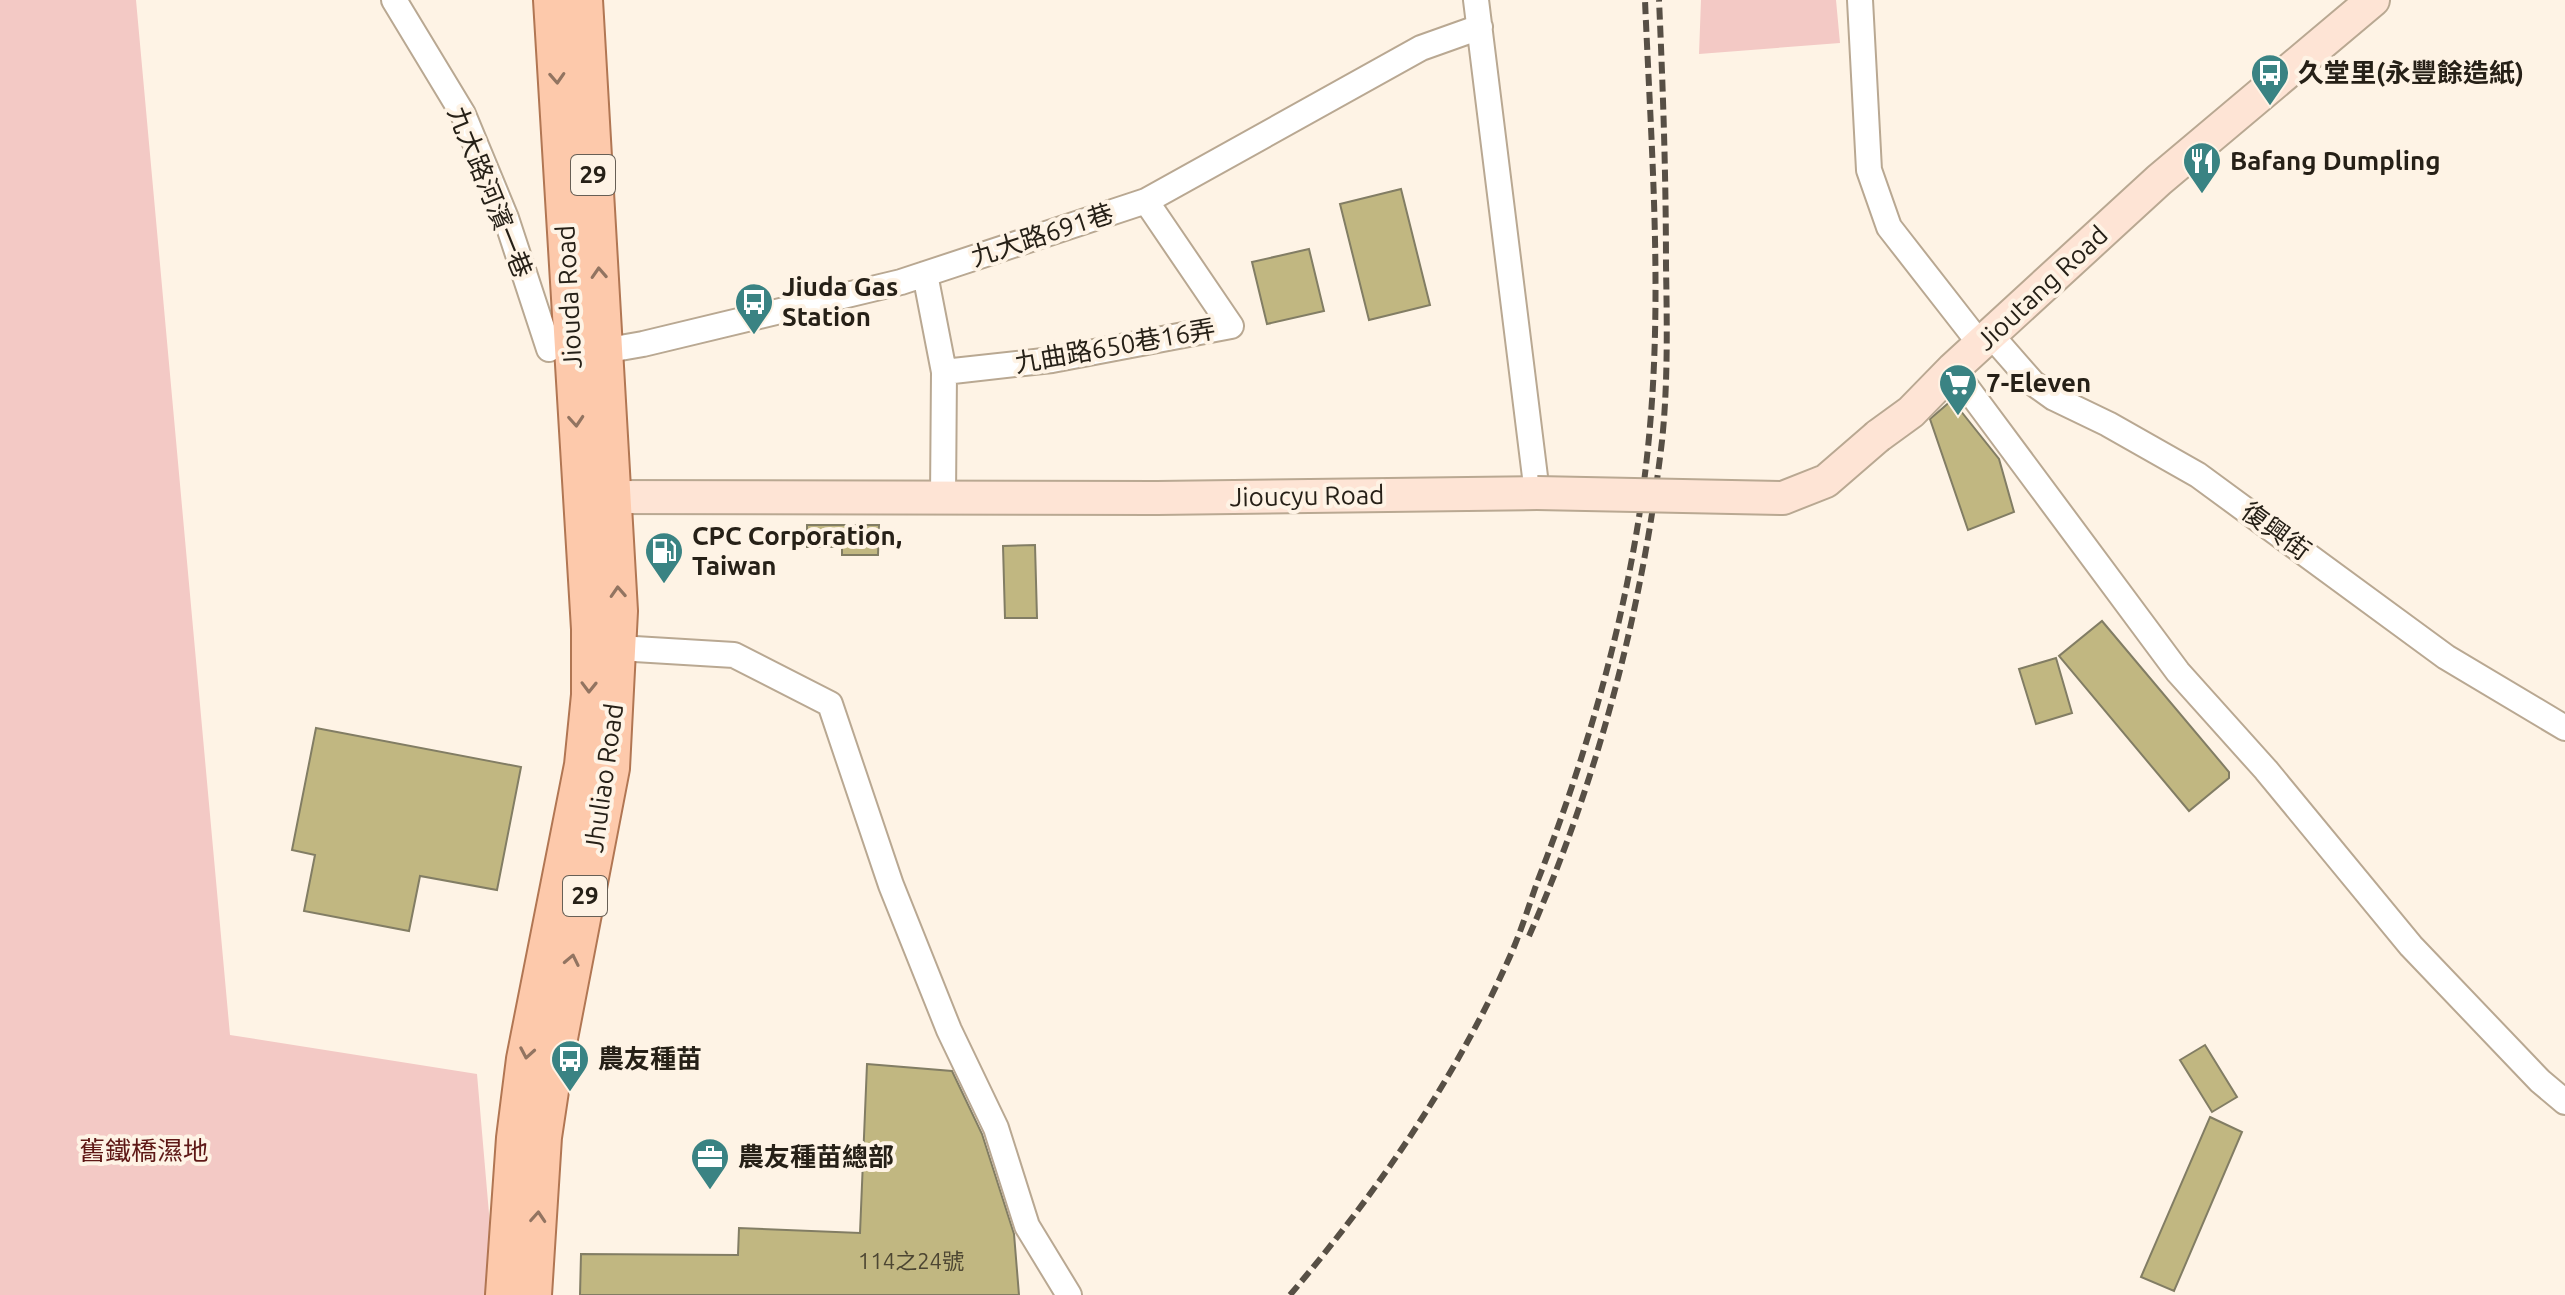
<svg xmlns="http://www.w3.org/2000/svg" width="2565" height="1295" viewBox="0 0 2565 1295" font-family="Ubuntu,'Noto Sans TC',sans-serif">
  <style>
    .green { fill: #f3c9c5 }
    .building { fill: #c1b781; stroke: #827d64; stroke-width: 2 }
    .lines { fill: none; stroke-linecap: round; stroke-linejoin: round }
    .street-casing { stroke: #b9a892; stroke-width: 28 }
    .secondary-casing { stroke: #b9a892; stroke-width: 36 }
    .primary-casing { stroke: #b17653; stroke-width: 40 }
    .street { stroke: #fff; stroke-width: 24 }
    .secondary { stroke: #fee4d5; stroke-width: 32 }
    .primary { stroke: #fdc9ab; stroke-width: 36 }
    .rail { stroke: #574f45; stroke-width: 6; stroke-dasharray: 12 6; stroke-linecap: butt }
    .secondary-bridge-casing { stroke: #b9a892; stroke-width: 36; stroke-linecap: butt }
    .secondary-bridge { stroke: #fee4d5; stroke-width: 32 }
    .oneway { stroke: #927461 }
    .labels { text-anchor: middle; stroke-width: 8; stroke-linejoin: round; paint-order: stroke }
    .number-label { font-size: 22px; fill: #4d4632 }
    .shield { fill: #fef3e5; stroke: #675f55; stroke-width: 2 }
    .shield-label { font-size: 24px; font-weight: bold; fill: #262017 }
    .poi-label { font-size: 26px; font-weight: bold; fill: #262017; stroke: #fef3e5; text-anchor: start }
    .street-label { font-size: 26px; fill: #262017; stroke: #fef3e5 }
    .park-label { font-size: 26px; fill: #5e1816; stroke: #fef3e5 }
  </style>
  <rect width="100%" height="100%" fill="#fef3e5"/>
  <path class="green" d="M0,0H136L230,1035L477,1074L496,1295H0Z
    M1701,0H1836L1840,43L1699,54Z"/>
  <path class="building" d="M1401,189L1430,305L1369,320L1340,204Z
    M1309,249L1324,311L1267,324L1252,262Z
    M1952,400L1999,459L2014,512L1968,530L1930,419Z
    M807,525H879L878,555H842V547H807Z
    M1035,545L1037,618H1005L1003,546Z
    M2102,621L2229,772V778L2189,811L2059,656Z
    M2056,658L2072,713L2036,724L2019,669Z
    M316,728L521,767L497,890L420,876L409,931L304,911L315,855L292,850Z
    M2205,1045L2237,1097L2212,1112L2180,1060Z
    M867,1064L952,1071L982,1134L1014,1234L1019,1295H580L581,1254L738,1255L739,1228L860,1233Z
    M2210,1117L2242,1132L2174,1291L2141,1277Z"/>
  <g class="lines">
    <g class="street-casing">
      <path id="street" d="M394,0L463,114L506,218L549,349
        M1476,0L1537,493
        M1860,0L1869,170L1889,227L1981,345
        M925,274L944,372L943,497
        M1990,334L2033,383L2054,398L2108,424L2198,475L2446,657L2565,728
        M591,348L603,351L643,344L901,282L1146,201L1421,48L1480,27
        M1953,369L2178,672L2266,770L2411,946L2540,1081L2565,1102
        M944,372L1052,360L1231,326L1146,201
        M618,648L734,655L830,704L891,885L949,1030L996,1128L1027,1226L1069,1295"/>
    </g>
    <g class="secondary-casing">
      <path id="secondary" d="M1878,436L1911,412L1953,369L2159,180L2373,0
        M588,497L1157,498L1537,493"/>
    </g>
    <g class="primary-casing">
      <path id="primary" d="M504,1295L515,1138L525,1059L583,765L590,695V629L552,0
        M533,1295L543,1137L554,1064L611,768L619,611L584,0"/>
    </g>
    <use href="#street" class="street"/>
    <use href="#secondary" class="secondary"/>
    <use href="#primary" class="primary"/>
    <path class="rail" d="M1529,936C1598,779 1642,612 1662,441C1668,384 1667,324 1666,266C1666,177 1663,89 1659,0
      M1290,1295C1375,1195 1452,1084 1506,965C1519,938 1528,908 1538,880C1593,739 1635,588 1649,437C1663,292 1651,145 1645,0"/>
    <g class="secondary-bridge-casing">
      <path id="secondary-bridge" d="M1537,493L1783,498L1826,481L1878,436"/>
    </g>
    <use href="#secondary-bridge" class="secondary-bridge"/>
  </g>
  <defs><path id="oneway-chevron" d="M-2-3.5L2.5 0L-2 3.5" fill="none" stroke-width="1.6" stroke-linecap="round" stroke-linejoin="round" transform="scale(2)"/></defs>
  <g class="oneway">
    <use href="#oneway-chevron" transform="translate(557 78) rotate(87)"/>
    <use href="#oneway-chevron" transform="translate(599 273) rotate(-93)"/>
    <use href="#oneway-chevron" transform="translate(576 421) rotate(86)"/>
    <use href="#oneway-chevron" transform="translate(618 592) rotate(-93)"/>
    <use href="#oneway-chevron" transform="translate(589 687) rotate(91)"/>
    <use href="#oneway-chevron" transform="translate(572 960) rotate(-78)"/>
    <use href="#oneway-chevron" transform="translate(527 1053) rotate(100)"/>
    <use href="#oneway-chevron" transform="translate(538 1217) rotate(-86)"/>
  </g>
  <defs>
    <g id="bus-pin" transform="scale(2)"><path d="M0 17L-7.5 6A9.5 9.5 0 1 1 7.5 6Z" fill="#3a8383" stroke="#fef3e5"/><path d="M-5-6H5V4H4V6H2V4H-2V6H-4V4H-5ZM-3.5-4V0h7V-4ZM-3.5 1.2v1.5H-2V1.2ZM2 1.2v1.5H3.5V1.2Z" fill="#fff"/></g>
    <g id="restaurant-pin" transform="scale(2)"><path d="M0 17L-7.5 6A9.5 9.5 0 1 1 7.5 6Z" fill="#3a8383" stroke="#fef3e5"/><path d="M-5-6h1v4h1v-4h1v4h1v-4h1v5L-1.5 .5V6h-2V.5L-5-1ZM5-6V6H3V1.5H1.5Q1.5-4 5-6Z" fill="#fff"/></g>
    <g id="supermarket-pin" transform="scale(2)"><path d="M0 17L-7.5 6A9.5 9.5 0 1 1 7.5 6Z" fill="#3a8383" stroke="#fef3e5"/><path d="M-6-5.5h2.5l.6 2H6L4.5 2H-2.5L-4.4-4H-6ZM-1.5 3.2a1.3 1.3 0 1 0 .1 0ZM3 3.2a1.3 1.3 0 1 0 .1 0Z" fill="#fff"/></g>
    <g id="fuel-pin" transform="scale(2)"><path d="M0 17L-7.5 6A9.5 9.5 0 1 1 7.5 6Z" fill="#3a8383" stroke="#fef3e5"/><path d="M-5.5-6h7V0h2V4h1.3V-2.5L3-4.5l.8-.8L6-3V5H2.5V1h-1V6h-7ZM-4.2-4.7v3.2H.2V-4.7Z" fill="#fff"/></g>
    <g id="office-pin" transform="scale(2)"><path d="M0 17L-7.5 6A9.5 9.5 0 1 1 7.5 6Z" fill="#3a8383" stroke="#fef3e5"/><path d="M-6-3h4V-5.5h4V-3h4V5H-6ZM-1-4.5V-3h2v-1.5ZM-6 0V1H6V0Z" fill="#fff"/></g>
  </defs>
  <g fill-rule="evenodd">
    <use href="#bus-pin" x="2270" y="73"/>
    <use href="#restaurant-pin" x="2202" y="161"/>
    <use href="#bus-pin" x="754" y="302"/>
    <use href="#supermarket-pin" x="1958" y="383"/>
    <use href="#fuel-pin" x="664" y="551"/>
    <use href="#bus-pin" x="570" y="1059"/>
    <use href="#office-pin" x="710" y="1157"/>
  </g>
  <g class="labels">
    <g class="number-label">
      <text x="911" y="1269">114之24號</text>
    </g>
    <g class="shield">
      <rect x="571" y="155" width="44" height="40" rx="6"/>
      <rect x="563" y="876" width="44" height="40" rx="6"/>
    </g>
    <g class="shield-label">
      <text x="593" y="183">29</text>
      <text x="585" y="904">29</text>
    </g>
    <g class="poi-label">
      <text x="2298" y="82">久堂里(永豐餘造紙)</text>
      <text x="2230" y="170">Bafang Dumpling</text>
      <text x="782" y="296">Jiuda Gas<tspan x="782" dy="30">Station</tspan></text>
      <text x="1986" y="392">7-Eleven</text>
      <text x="692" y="545">CPC Corporation,<tspan x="692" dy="30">Taiwan</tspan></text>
      <text x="598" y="1068">農友種苗</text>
      <text x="738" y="1166">農友種苗總部</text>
    </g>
    <g class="street-label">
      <text transform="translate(490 192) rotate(68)" y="9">九大路河濱一巷</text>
      <text transform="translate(1042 235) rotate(-18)" y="9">九大路691巷</text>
      <text transform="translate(2042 288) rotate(-43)" y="9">Jioutang Road</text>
      <text transform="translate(569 297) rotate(-93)" y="9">Jiouda Road</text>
      <text transform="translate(1115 346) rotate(-10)" y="9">九曲路650巷16弄</text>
      <text transform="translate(1307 496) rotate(-1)" y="9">Jioucyu Road</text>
      <text transform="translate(2276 531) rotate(36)" y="9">復興街</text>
      <text transform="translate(604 778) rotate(-82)" y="9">Jhuliao Road</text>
    </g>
    <g class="park-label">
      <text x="144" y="1160">舊鐵橋濕地</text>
    </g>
  </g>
</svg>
